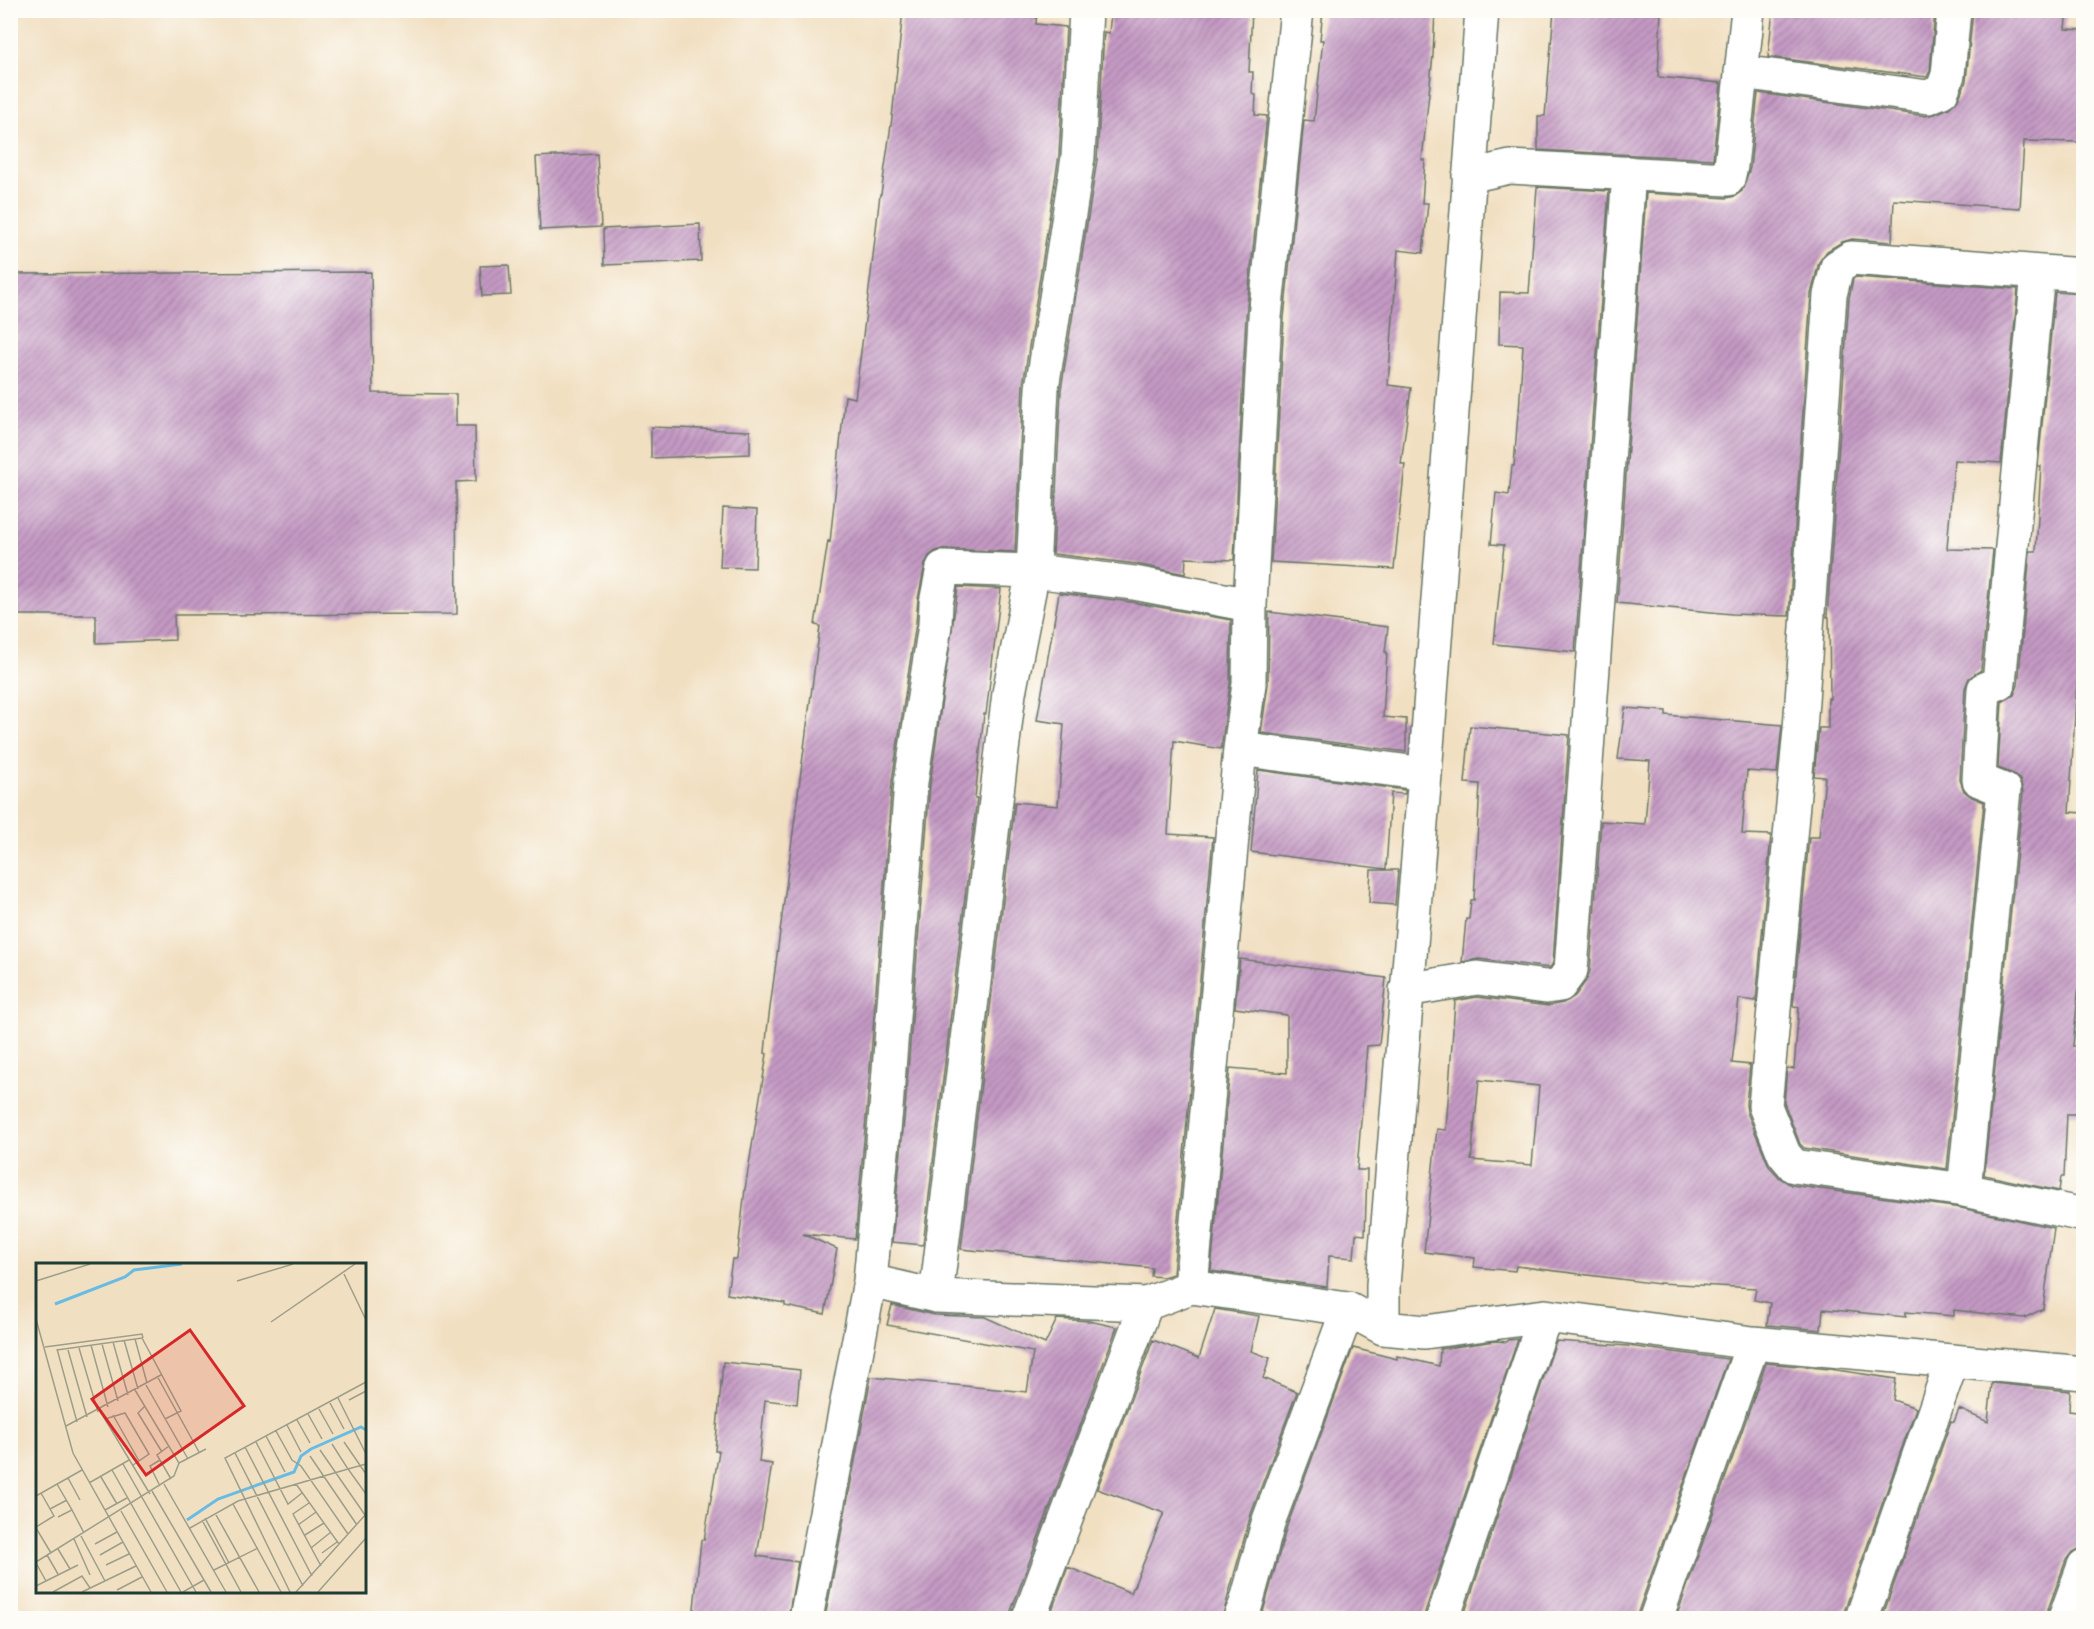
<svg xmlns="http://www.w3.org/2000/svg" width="2094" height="1629" viewBox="0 0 2094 1629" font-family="Caveat,sans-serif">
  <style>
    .building { fill: url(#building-hatch); fill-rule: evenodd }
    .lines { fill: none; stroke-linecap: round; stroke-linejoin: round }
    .street-casing { stroke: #687665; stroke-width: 36 }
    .street { stroke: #fff; stroke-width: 33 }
    .inset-river { fill: none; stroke: #68bce4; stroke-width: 3 }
    .inset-road { fill: none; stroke: #9d9e89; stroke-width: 1.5 }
    .view { fill: #d62828; fill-opacity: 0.15; stroke: #d62828; stroke-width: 3 }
    .inset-edge { fill: none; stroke: #1f3d34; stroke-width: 3 }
  </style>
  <defs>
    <pattern id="building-hatch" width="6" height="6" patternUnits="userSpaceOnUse" patternTransform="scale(1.5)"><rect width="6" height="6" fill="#c59ac4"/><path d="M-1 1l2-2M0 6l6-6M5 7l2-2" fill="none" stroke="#9f7fa0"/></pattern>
  </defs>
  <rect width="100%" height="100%" fill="#fdfcf7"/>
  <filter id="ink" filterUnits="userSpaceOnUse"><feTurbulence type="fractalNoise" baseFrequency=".0167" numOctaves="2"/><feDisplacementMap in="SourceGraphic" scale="12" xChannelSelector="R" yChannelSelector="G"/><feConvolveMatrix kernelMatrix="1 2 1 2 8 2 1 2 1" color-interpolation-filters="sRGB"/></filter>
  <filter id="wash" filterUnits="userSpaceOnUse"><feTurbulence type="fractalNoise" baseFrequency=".008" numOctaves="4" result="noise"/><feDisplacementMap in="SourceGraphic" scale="24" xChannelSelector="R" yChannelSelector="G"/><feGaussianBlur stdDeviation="1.35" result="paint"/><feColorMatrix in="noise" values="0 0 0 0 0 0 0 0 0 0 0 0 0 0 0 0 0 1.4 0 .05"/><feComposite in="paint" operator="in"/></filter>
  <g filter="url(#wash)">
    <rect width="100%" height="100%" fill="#f1dfc1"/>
    <g id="blocks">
      <path class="building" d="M903,10H1037L1036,24L1066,27L1059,155L1023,385L1015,552L943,549L936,551L929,556L925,564L918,599L916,623L892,781L867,1107L855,1239L803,1234L837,1249L825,1314L785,1306V1303L727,1294L732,1259H737L745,1189L767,1054L765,1053L767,1031L820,626L815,625L828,541L830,542L845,396L855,398L871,274L880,194H881L892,118Z
        M1136,10H1252L1249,72H1253L1252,94L1256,95L1255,115L1267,116L1246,316L1234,560L1186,558L1185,574L1136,564L1053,554L1061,390L1097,160L1104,32L1109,33L1111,12L1136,14Z
        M1323,10H1435L1433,55L1422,160H1425L1422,203H1428L1423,253L1398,250L1388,385L1411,388L1401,464H1405L1394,569L1271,562L1284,318L1304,120L1314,121L1323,40H1320Z
        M1554,10H1661L1658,77L1721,83L1713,159L1538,150V116H1545Z
        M1773,10H1935L1930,71L1927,77L1768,57Z
        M1973,10H2067L2065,29L2084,30V113L2082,112L2081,142L2024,141L2020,208L1894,200L1892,242L1852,239L1842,242L1827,251L1819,262L1811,294L1789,616L1732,614L1617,603L1646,193L1727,198L1735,196L1742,191L1750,168L1758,93L1926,116L1935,114L1949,108L1959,98L1966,81Z
        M597,154L601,227L540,230L536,157Z
        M1537,187L1609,191L1575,652L1494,644L1504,545L1491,544L1496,493L1509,495L1512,466H1514L1518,413H1519L1523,345L1499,344L1500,292L1529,293Z
        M700,224L701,261L604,265L603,229Z
        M509,265L511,295L482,296L480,266Z
        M371,272L373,393L456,394V426H475L476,481L456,482L457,614L174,615L175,640L96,643V615H10V274Z
        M1856,277L2018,289L2001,463L1954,460L1947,549L1993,550L1981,670L1969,678L1965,688L1960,780L1964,791L1972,797L1984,802L1947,1169L1804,1148L1800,1144L1784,1103L1787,1068L1794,1069L1799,1007L1793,1006L1809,837H1819L1825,777L1814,776L1819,728H1828V698L1830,699L1829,617H1827L1849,298L1853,279Z
        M2055,292L2084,294V682H2077L2069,812L2084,813V985L2079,984L2073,1046L2084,1047V1105H2080L2079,1114H2067L2064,1177H2061L2059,1191L1984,1175L2023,792L2020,780L2011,773L1998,768L2002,702L2014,695L2018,685L2030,551H2036L2041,466H2038Z
        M651,427L750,431V454L651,458Z
        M723,508L757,510L755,568L720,567Z
        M958,587L1001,589L986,714H984L975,798H977L923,1245L892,1242L905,1110L930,784Z
        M1059,593L1131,602L1231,620L1230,683L1221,749L1174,741L1168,834L1213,837L1173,1274L1163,1277L1151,1276L1152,1268L961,1249L1015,802L1058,806L1064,724L1037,720Z
        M1269,612L1388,627L1385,652H1387L1383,717L1406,719V752L1261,733L1268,684Z
        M1625,708L1666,711V715L1782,725L1777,773L1747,771L1742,834L1771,835L1756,1001L1739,999L1732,1063L1750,1065L1746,1104L1747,1112L1769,1166L1780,1178L1791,1185L1961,1208L2054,1228L2043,1309L2024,1318L1954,1310V1316L1906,1312V1317L1823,1309L1821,1330L1767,1325L1770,1303L1754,1300L1756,1288L1659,1283V1284L1516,1266L1515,1271L1474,1267L1475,1258L1424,1252L1437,1129L1446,1130L1455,1001L1477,997L1548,1006L1563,1003L1575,996L1586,981L1590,971L1601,821L1645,824L1650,761L1618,759ZM1479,1080L1539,1086L1532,1165L1471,1160Z
        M1470,726L1569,735L1553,963L1550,968L1479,959L1462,962L1466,919H1469L1471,900H1474L1480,784L1465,783Z
        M1258,770L1405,790V794L1391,793L1386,869L1251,852Z
        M1371,870H1398L1395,905L1369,903Z
        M1240,959L1386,978L1379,1045L1367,1046L1357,1170H1367L1365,1235L1356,1234L1354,1258L1329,1256L1327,1287L1211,1271L1230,1068L1287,1073V1015L1235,1008Z
        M892,1305L935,1315L985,1317L1045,1344L1057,1319L1089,1321L1117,1327L1011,1611V1618H825L871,1377L1027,1392L1033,1352L887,1325Z
        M1215,1309L1259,1316L1251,1351L1270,1358L1263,1378L1297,1392L1251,1514L1222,1618H1049L1068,1567L1131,1593L1164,1513L1097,1489L1153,1340L1199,1358Z
        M1518,1339L1425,1612V1618H1278L1263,1612L1287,1526L1353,1348L1397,1359V1356L1439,1366L1440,1349L1496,1341L1507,1342L1508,1340Z
        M1556,1341L1628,1346L1728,1359L1638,1612V1618H1463Z
        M723,1362L800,1370L797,1404L765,1400L759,1462L772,1464L757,1556L798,1562L788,1618H693L701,1540H704L719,1451H715Z
        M1766,1363L1830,1369L1896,1379L1893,1400L1916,1408L1844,1612V1618H1676Z
        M1992,1383L2070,1391L2069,1411L2084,1413V1540L2080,1548L2072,1552L2066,1560L2047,1612V1618H1882L1951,1421L1954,1422L1959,1409L1988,1422Z"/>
    </g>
  </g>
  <g filter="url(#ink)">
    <use href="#blocks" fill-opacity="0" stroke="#687665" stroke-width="1.5"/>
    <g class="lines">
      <g class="street-casing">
        <path id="street" d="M1741,72L1928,97L1942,91L1948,75L1954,10
          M1469,176L1510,167L1728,179L1731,166L1748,10
          M2084,275L1851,258L1837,267L1830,295L1800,729L1765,1106L1784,1154L1794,1166L1964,1190L2084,1215
          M1240,749L1425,774
          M1406,990L1477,978L1546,987L1560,985L1571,970L1629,173
          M1964,1190L2004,790L1979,780L1984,689L1999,683L2038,272
          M870,1281L936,1296L1146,1304L1191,1287L1348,1309L1383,1328L1425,1332L1545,1316L1753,1343L2084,1373
          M1191,1287L1240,749L1249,684L1250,605L1265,317L1297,10
          M936,1296L1009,693L1033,571L1042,388L1078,157L1086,10
          M1383,1328V1285L1425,774L1482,10
          M806,1618L870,1281L886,1109L911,782L935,625L936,603L943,568L1033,571L1134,583L1250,605
          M1029,1618L1146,1304
          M1240,1618L1246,1604L1269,1520L1348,1309
          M1443,1618L1545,1316
          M1656,1618L1753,1343
          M1862,1618L1952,1361
          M2065,1618L2084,1566"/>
      </g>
      <use href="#street" class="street"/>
    </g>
  </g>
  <g transform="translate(36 1263)">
    <rect width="330" height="330" fill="#f1dfc1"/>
    <path class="inset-river" d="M19,41L89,14L98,7L146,1M151,257L182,236L258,209L265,193L275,186L325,164L330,167"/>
    <path class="inset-road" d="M308,11L330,57M0,18L54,1M201,18L257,1M0,56L37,190L115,329M235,59L319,1M99,76L111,120M88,77L102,126M77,79L92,132M66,81L82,138M55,82L72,144M9,84L106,71L107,75M43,85L62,149M21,86L41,159M21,87L106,75L145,148L129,156M32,87L51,154M121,113L163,189M110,122L152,196M302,135L330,191M313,137L330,128M294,140L308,166M109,143L102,150L126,189M283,146L297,171M64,148L114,231M272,151L286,176M77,152L103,198M69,156L89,150L113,191L97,202M261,157L274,180M251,162L265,189M30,163L125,112M240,168L256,197L265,203L312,271M230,173L249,209M220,179L252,241L266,230M308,179L330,211M133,183L121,192L135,216M209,184L276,313M284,187L329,252M199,190L267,323M274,193L321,262M124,197L114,203L124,223M143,200L170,186M87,201L160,329M330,201L312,206L330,231M76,207L145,329M65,214L81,241M32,215L44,237M53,220L93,197M21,221L36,247L22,254M128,221L190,329M260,221L303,281M116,228L175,329M0,233L46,207M273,240L257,251L285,303M197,241L245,329M14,246L31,237M36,247L48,270M69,247L91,235M85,248L131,329M179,250L223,329M169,255L193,300M166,257L205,329M262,262L280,249M0,264L18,253L5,230M0,265L15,290M154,265L202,238L312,206L296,181M269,272L288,260M45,273L69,318M38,276L54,312M59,281L81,269M275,285L295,269M22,286L34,306M286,290L301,279M11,292L22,311M64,292L87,279M0,299L138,213L143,200L99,127M0,300L10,318M70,302L93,291M178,307L222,285M0,323L42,302M81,327L106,314M17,329L46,313L54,325M46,329L100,303M147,329L168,317M254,329L189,195L330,119M260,329L330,251M282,329L330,275"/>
    <path class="view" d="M154,67L208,143L110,212L56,136Z"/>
    <rect width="330" height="330" class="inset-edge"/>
  </g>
  <rect width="2094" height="1629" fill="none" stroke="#fdfcf7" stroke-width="36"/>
</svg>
